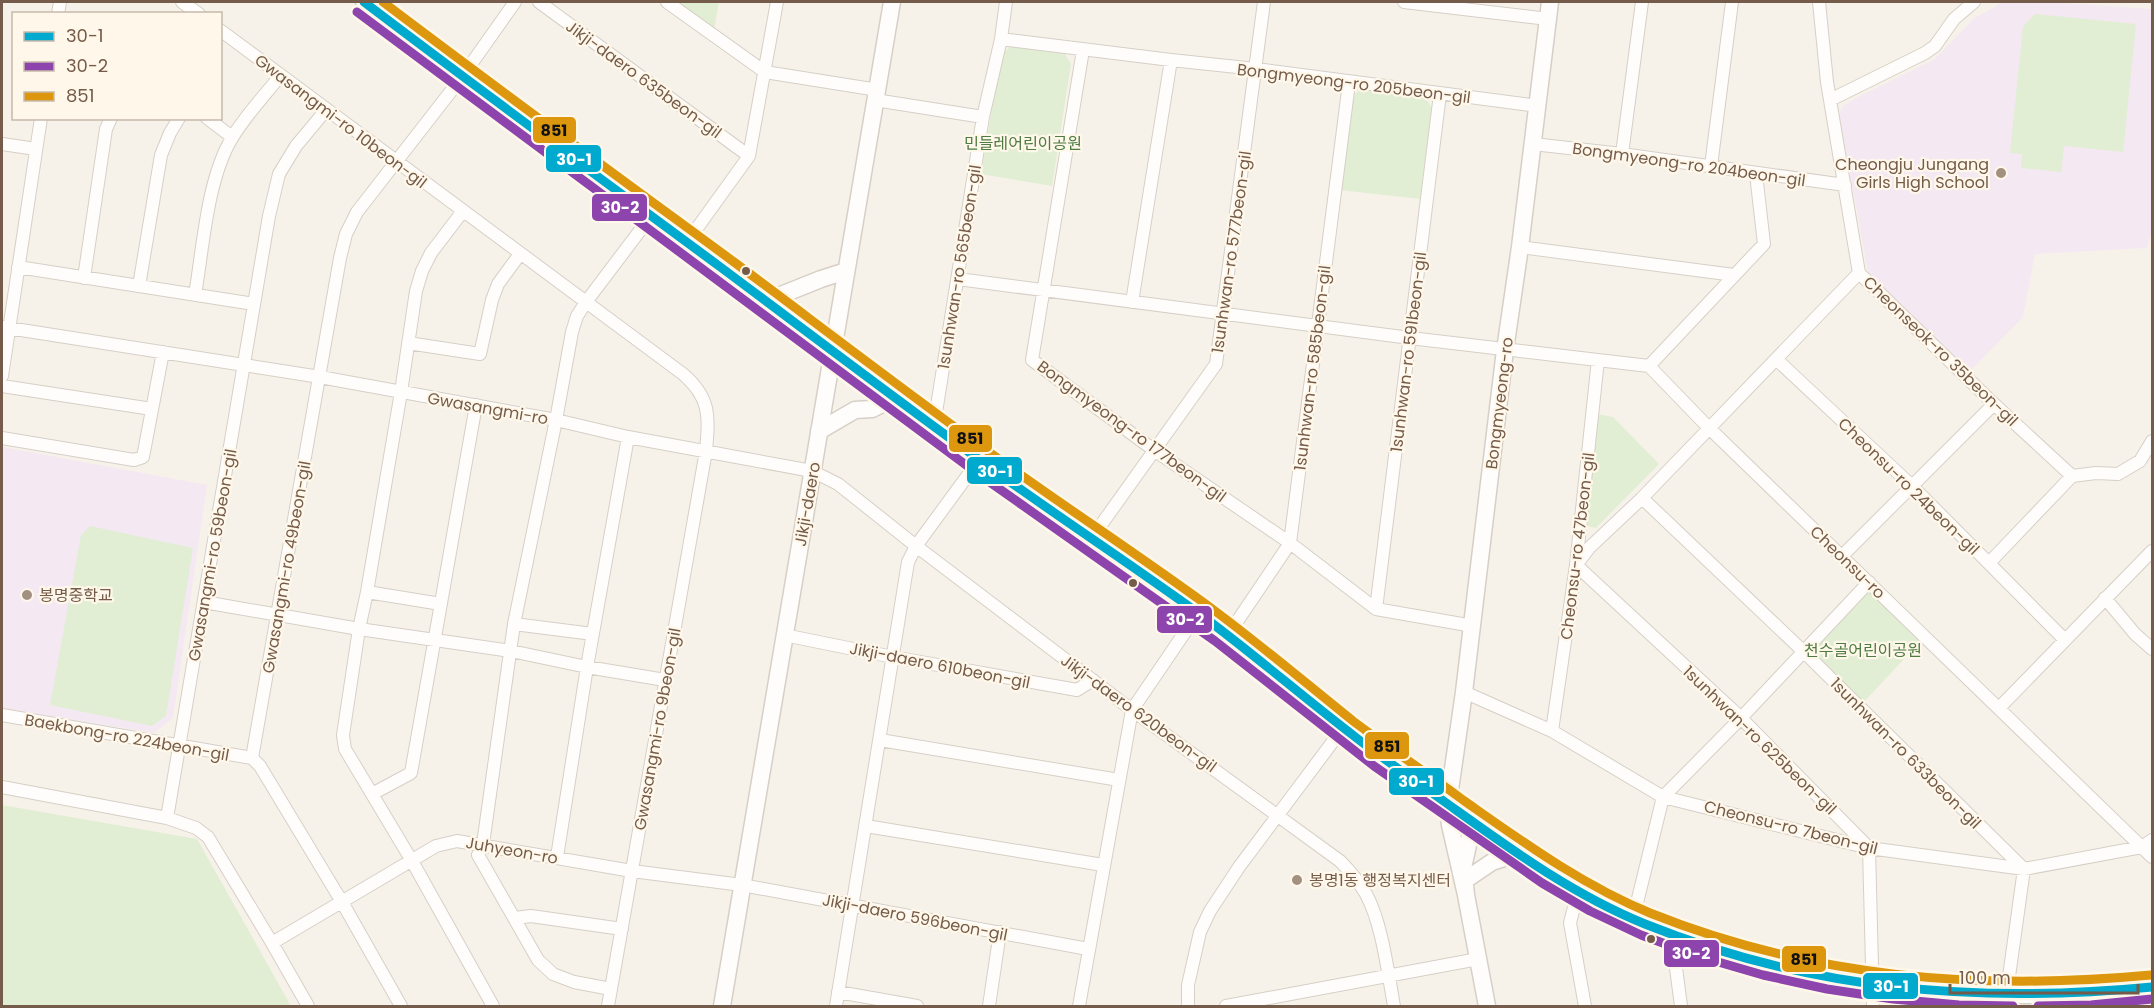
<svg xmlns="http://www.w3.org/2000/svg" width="2154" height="1008" viewBox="0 0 2154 1008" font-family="Poppins,'Noto Sans KR',sans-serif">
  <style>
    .education { fill: #f4e8f2 }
    .green { fill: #e1eed4 }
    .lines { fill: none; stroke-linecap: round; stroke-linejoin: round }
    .street-casing { stroke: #d6cfc6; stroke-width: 14 }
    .secondary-casing { stroke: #d6cfc6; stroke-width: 19 }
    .street { stroke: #fefdfc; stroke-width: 12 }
    .secondary { stroke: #fefdfc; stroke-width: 16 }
    .bus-1-casing { stroke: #fff8ea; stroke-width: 14 }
    .bus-2-casing { stroke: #fff8ea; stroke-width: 14 }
    .bus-3-casing { stroke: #fff8ea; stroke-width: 14 }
    .bus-1 { stroke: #00a9ce; stroke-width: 9 }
    .bus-2 { stroke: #8e44ad; stroke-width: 9 }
    .bus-3 { stroke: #dd970f; stroke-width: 9 }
    .poi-dot { fill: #a29081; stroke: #fff8ea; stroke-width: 2 }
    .bus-dot { fill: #755b49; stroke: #fff8ea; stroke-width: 2 }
    .labels { text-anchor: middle; stroke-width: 4.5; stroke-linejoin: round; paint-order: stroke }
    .street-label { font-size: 16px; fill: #755b49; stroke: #fff8ea }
    .park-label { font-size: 16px; fill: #4e7b41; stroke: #fff8ea }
    .poi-label { font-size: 16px; fill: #755b49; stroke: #fff8ea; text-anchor: start }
    .line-badge { stroke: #fff8ea; stroke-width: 2 }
    .badge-label { font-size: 16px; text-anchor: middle; font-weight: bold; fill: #fff }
    .pale-badge-label { font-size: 16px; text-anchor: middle; font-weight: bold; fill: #111 }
  </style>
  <rect width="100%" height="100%" fill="#f7f2e9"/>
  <path class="education" d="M2003,2H2051L2152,9V232L2147,248L2035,254L2023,317L1970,371L1869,277L1839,114L1843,106L1856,98L1935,59L1973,19Z
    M3,447L207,485L173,718L154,733L2,708Z"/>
  <path class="green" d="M673,2H719L714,31Z
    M2035,14L2136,24L2123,152L2064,146L2061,172L2021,168L2022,154L2010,153L2023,26Z
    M1012,45L1065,54L1071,64L1052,186L981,174L1001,55Z
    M1360,89L1424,96L1432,108L1420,199L1340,190L1352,97Z
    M1597,414L1613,417L1659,464L1596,528L1586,526Z
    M90,526L193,548L166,716L152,726L50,705L81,535Z
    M1865,593H1871L1920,642L1862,704L1816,657L1815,647Z
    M2,805L197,839L291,1006H2Z"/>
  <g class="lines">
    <g class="street-casing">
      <path id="street" d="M182,2L199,14
        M539,2L749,156
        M667,2L765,72L878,90
        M1404,2L1548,19
        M1819,2L1827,82L1859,273L1994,404L2072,476
        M58,14L60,2
        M220,30L683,374C711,398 709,417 706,451L608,1006
        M1001,39L1171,60L1256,69L1538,106
        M1083,50L1032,360L1154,450L1290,543L1376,609L1473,626
        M875,100L983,117
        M1830,100L1925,53L1935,46L1954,19L1974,2
        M207,118L232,137
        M2,144L36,149
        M1533,144L1622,154L1845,185
        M1622,154L1642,2
        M1711,166L1732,2
        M463,211L431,253L422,271L416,291L401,392L367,592L359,629L343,735L345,749L412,861L493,1006
        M687,242L749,156L777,2
        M1520,247L1734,275
        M18,267L254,304
        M1859,273L1642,498L1589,548L1576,565L1741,718L1869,848L1873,1006
        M84,278L106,129L111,118
        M958,279L1410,338L1649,366L1708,427L2152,857
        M139,286L161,155L170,133L179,118
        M195,295C203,248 207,179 232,138C245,116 264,96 280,76
        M1132,302L1171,60
        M2,327L320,377L556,420L628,437L812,471L838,484L916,546L1132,710L1340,861C1350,871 1359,882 1366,894C1382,923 1388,973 1394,1006
        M408,343L480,354L492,300L498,284L520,254
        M1776,359L1912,486L2065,640
        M1649,366L1764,244L1756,174
        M2,376L41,118
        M2,386L152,409
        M934,425L983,117L1001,39L1006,2
        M2,438L134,460L143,457L163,352
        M1642,498L1804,652L2024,869L2006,998
        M1091,539L1216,364L1264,2
        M1842,556L1994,404
        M1989,563L2072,476L2096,473L2118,474L2140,461L2152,441
        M367,592L441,604
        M2105,598L2135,634L2152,649
        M204,602L359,629L511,651L587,667L665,680
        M1376,609L1440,94
        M514,624L593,634
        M784,635L893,657L1077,690L1093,680
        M1228,635L1290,543L1349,83
        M1464,692L1552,731L1663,797L1869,848L2024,869L2142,847L2152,840
        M1999,708L2152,551
        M2,715L252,758
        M1552,731L1576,565L1598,360
        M880,740L1119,780
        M252,758L340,258L346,234L357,212L462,77L515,2
        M252,758L260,766L342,902L401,1006
        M2,787L167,818L196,828L208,837L272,943L308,1006
        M372,794L411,773L476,405
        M167,818L269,216L279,174L296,146L326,110
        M866,826L1103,865
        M557,857L587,667L628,437
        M1578,891L1570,923L1585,1006
        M515,918L531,916L622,929
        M1633,919L1663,797L1741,718L1869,582
        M272,943L436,846L457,841L632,871L742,885L1088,949
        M611,989L574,982L553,974L538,960L478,855L483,844L514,624L556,420L572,332L577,316L586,302L651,216
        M838,992L917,1006
        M836,1006L908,562L916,546L979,460
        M989,1006L1000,932
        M1079,1006L1132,710L1198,613
        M1188,1006V985L1200,932L1210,911L1239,867L1343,728
        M1226,1006L1478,959
        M1681,1006L1676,968L1683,938
        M2095,1006V994"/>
    </g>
    <g class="secondary-casing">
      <path id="secondary" d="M364,2C470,83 578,161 685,241C784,314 882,388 981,461C1060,519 1143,572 1222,631C1262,660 1299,693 1337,723C1376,754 1417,782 1457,810C1516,854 1577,896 1646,924C1798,987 1989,1008 2152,987
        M766,301L821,279L846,271
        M819,431L855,410L872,409L896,397
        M1473,822L1463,868L1466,895L1487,1006
        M1464,881L1492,862L1516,854
        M1466,895L1450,825L1448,804L1464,692L1505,350L1520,247L1550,2
        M722,1006L892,2"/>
    </g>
    <use href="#street" class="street"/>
    <use href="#secondary" class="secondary"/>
    <g class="bus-1-casing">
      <path id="bus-1" d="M364,2C481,91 600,178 719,266C806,331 893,397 981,461C1055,515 1131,564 1205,618C1256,656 1303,697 1354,736C1387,762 1422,785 1456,810C1516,853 1576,896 1645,924C1809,990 1977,1004 2152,987"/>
    </g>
    <g class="bus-2-casing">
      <path id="bus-2" d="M357,12L974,471L1215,641L1374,766L1542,883L1590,911L1641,935L1701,957L1763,975L1827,989L1893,999L1959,1005L2013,1006
        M2038,1006L2091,1005L2152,999"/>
    </g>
    <g class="bus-3-casing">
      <path id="bus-3" d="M383,2C499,90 617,176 734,262C821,327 906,392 993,455C1066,508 1142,557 1215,611C1262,646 1307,684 1353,721C1389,748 1427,773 1463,800C1523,842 1582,885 1650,913C1812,978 1978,991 2151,975"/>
    </g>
    <use href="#bus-1" class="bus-1"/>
    <use href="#bus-2" class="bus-2"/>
    <use href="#bus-3" class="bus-3"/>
  </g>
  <g class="poi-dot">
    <circle cx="2001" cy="173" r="6"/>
    <circle cx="27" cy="595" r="6"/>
    <circle cx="1297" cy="880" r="6"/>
  </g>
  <g class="bus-dot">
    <circle cx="746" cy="271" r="5"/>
    <circle cx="1133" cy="583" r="5"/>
    <circle cx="1651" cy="939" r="5"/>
  </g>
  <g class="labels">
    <g class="street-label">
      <text transform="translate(644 79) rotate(36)" y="6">Jikji-daero 635beon-gil</text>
      <text transform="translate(1354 83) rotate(7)" y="6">Bongmyeong-ro 205beon-gil</text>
      <text transform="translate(341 121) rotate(37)" y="6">Gwasangmi-ro 10beon-gil</text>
      <text transform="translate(1689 164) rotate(8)" y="6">Bongmyeong-ro 204beon-gil</text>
      <text transform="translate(1231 252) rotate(-82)" y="6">1sunhwan-ro 577beon-gil</text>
      <text transform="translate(959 267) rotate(-81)" y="6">1sunhwan-ro 565beon-gil</text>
      <text transform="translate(1941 351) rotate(44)" y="6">Cheonseok-ro 35beon-gil</text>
      <text transform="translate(1408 352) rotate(-83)" y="6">1sunhwan-ro 591beon-gil</text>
      <text transform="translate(1312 368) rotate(-83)" y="6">1sunhwan-ro 585beon-gil</text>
      <text transform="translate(1499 403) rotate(-83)" y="6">Bongmyeong-ro</text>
      <text transform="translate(488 408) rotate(10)" y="6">Gwasangmi-ro</text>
      <text transform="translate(1132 431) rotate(36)" y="6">Bongmyeong-ro 177beon-gil</text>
      <text transform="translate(1909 486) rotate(44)" y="6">Cheonsu-ro 24beon-gil</text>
      <text transform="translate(807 504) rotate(-80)" y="6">Jikji-daero</text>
      <text transform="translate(1577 546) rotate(-83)" y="6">Cheonsu-ro 47beon-gil</text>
      <text transform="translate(212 555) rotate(-80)" y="6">Gwasangmi-ro 59beon-gil</text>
      <text transform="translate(1848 562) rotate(44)" y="6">Cheonsu-ro</text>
      <text transform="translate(286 567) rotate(-80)" y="6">Gwasangmi-ro 49beon-gil</text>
      <text transform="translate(940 665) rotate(11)" y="6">Jikji-daero 610beon-gil</text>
      <text transform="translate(1139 713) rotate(36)" y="6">Jikji-daero 620beon-gil</text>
      <text transform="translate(657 729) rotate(-80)" y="6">Gwasangmi-ro 9beon-gil</text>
      <text transform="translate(127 737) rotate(10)" y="6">Baekbong-ro 224beon-gil</text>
      <text transform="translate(1760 740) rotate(44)" y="6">1sunhwan-ro 625beon-gil</text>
      <text transform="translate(1906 753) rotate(45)" y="6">1sunhwan-ro 633beon-gil</text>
      <text transform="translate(1791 827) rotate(14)" y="6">Cheonsu-ro 7beon-gil</text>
      <text transform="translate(512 850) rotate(10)" y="6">Juhyeon-ro</text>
      <text transform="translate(915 917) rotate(11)" y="6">Jikji-daero 596beon-gil</text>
    </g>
    <g class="park-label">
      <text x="1023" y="149">민들레어린이공원</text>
      <text x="1863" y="656">천수골어린이공원</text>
    </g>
    <g class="poi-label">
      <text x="1989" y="170" text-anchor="end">Cheongju Jungang<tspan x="1989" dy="18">Girls High School</tspan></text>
      <text x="39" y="601">봉명중학교</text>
      <text x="1309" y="886">봉명1동 행정복지센터</text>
    </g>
  </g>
  <g class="line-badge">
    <rect x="532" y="116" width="45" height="28" rx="6" fill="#dd970f"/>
    <rect x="545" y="144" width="57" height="29" rx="6" fill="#00a9ce"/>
    <rect x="591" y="193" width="57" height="29" rx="6" fill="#8e44ad"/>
    <rect x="948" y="424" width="45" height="29" rx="6" fill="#dd970f"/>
    <rect x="966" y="456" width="57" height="29" rx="6" fill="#00a9ce"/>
    <rect x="1156" y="605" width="57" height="29" rx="6" fill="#8e44ad"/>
    <rect x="1364" y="731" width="46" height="29" rx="6" fill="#dd970f"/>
    <rect x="1388" y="767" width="57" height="29" rx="6" fill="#00a9ce"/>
    <rect x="1663" y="939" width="57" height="29" rx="6" fill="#8e44ad"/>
    <rect x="1781" y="945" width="46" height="28" rx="6" fill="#dd970f"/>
    <rect x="1862" y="972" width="57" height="28" rx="6" fill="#00a9ce"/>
  </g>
  <g class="badge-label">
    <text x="574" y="165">30-1</text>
    <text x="620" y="213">30-2</text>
    <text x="995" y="477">30-1</text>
    <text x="1185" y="625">30-2</text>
    <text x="1416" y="787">30-1</text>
    <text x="1691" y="959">30-2</text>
    <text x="1891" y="992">30-1</text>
  </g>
  <g class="pale-badge-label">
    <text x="554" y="136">851</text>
    <text x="970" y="444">851</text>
    <text x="1387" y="752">851</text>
    <text x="1804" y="965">851</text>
  </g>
  <rect width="2154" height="1008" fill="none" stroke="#755b49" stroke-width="6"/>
  <rect x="12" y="12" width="210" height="108" fill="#fff8ea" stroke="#c8b9aa" stroke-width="1.5"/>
  <rect x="24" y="32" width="30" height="9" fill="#00a9ce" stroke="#c8b9aa" stroke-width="1.5"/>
  <text x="66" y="42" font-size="18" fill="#755b49">30-1</text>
  <rect x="24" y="62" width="30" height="9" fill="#8e44ad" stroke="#c8b9aa" stroke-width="1.5"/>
  <text x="66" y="72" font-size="18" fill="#755b49">30-2</text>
  <rect x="24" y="92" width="30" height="9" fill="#dd970f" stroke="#c8b9aa" stroke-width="1.5"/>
  <text x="66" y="102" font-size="18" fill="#755b49">851</text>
  <path d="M1950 984v9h188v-9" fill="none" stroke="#755b49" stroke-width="3"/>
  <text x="1959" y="984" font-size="18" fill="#755b49" stroke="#fff8ea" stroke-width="4.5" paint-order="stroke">100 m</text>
</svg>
